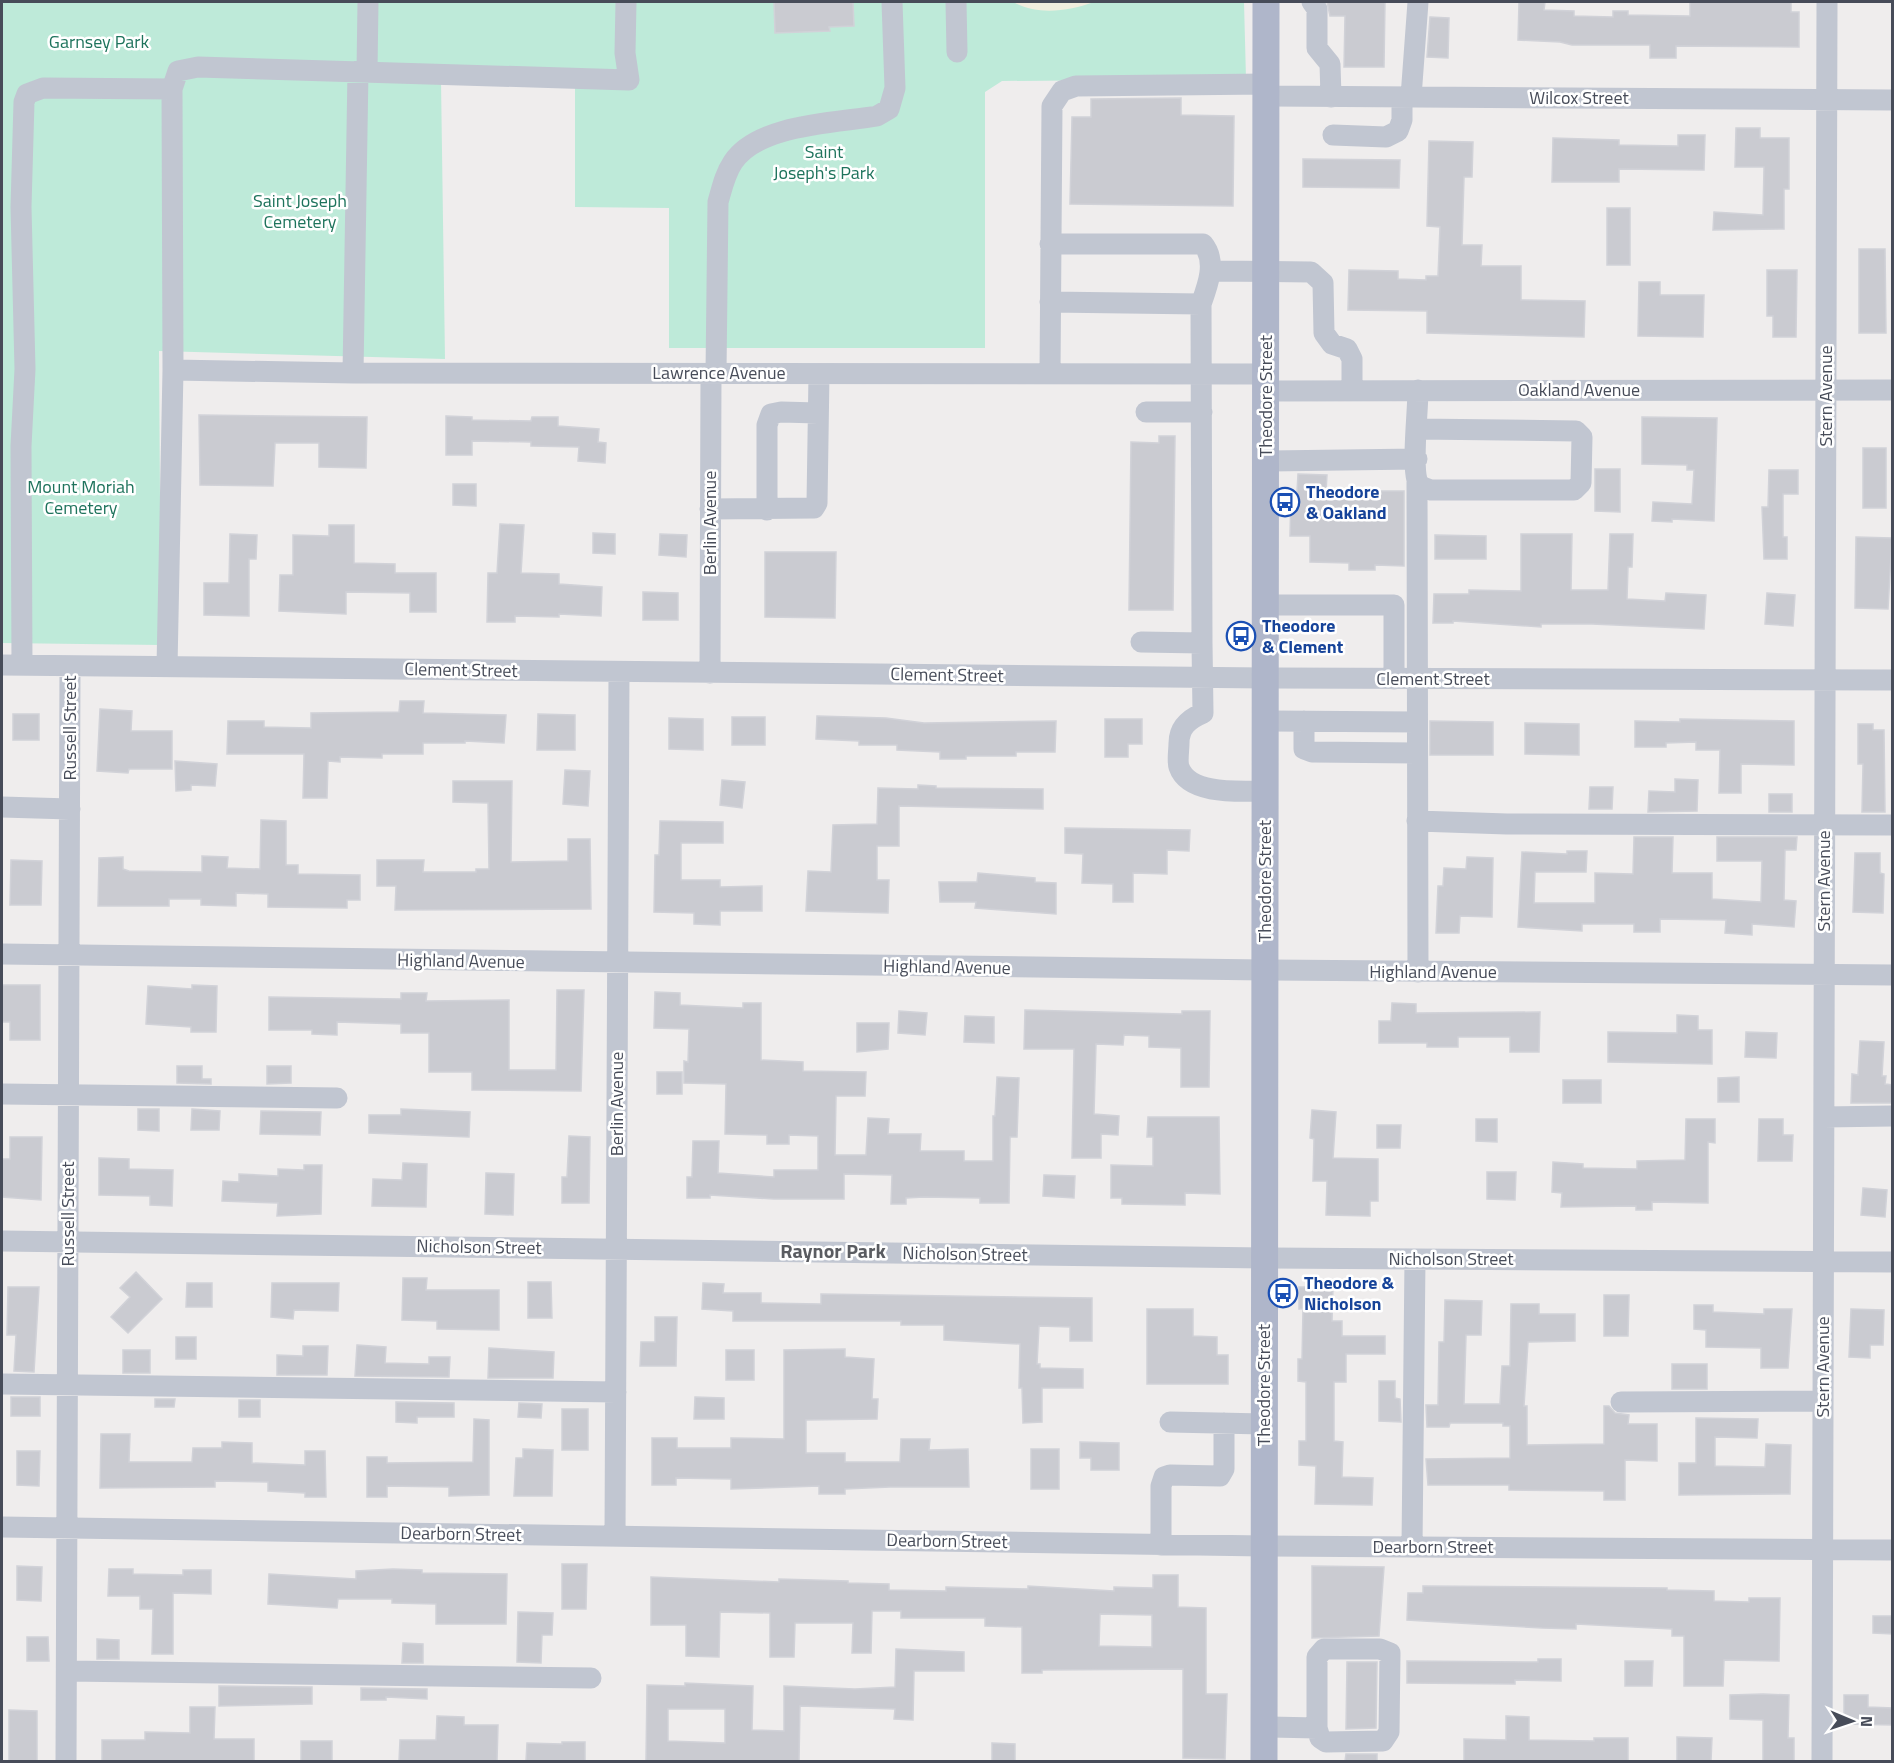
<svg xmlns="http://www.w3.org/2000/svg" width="1894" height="1763" viewBox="0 0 1894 1763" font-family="'Titillium Web',sans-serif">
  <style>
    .green { fill: #beead9 }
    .sand { fill: #f0eede }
    .building { fill: #cacbd1; stroke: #d1d2d8; stroke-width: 1.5; fill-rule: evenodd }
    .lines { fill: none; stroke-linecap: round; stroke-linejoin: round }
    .minor { stroke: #c1c6d1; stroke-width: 21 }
    .major { stroke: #afb6ca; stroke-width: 27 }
    .labels { text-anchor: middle; stroke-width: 5; stroke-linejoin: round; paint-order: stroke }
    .park-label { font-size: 18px; fill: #1e735c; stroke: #fff }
    .street-label { font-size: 18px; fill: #474c59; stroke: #fff }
    .transit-label { font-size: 18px; font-weight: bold; fill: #164399; stroke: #fff; text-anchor: start }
    .neighbourhood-label { font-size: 20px; font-weight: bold; fill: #5a5c61; stroke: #fff }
  </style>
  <rect width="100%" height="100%" fill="#efeded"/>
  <path class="green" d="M2,2H1244L1246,79L1002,81L985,92V348H669V208L575,207V85L441,81L445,359L159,351L161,645L2,643Z"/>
  <path class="sand" d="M1013,2H1094C1069,11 1038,16 1013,2Z"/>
  <path class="building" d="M774,2H853L854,26L829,27L830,31L775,33Z
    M1327,2H1385L1384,67H1344L1345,16H1330Z
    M1519,2H1545L1544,10L1574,11V16L1613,17V11H1628V15L1690,16V2H1791V12H1799V47L1676,46V58H1650V45H1572L1560,42L1518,40Z
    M1430,17L1449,18L1448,58L1427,57Z
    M1181,98V115L1234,116L1233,206L1070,204L1072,117H1091V99Z
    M1736,128H1760V138H1789V189H1784V229L1713,230L1714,212L1763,215L1764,167H1735Z
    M1678,135H1705L1704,170L1619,169V182H1552L1553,138L1619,140V145L1678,146Z
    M1429,141L1473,142L1472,177H1464L1462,245H1482L1481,266H1521V300L1585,301L1584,337L1427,333V311L1348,310L1349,270L1398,271V279L1426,280V276H1438L1440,227L1427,226Z
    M1303,159L1400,160L1399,188L1303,187Z
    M1607,208H1630V265H1607Z
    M1859,249H1885L1886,333H1859Z
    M1767,270H1797L1796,337H1773V316H1767Z
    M1639,282H1660V295H1704L1703,337L1638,336Z
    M199,415L367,417L366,468L319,467V443H275L273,486L200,485Z
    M446,416L472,417V420L531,421L532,417H558V426L599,429L598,442L606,443L605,463L578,461L579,447L531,446V442L472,441V455H446Z
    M1642,417L1717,418L1714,521L1672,519V522L1652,521L1653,502L1692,504L1694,470H1687V465L1642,464Z
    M1159,436H1175L1173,610H1129L1131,442L1159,443Z
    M1863,448H1886V508H1863Z
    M1595,469H1620V512L1595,511Z
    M1769,470H1798V494H1783V537H1787V559H1764L1762,507H1768Z
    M1298,474L1327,475L1326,491H1404V566L1375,565V570H1349V563L1310,562V536H1290L1291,492H1297Z
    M453,484H476V506L453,505Z
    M500,524L524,525L521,573L559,574V584L602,587L601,616L559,614V617L515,616V622H487L488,573H497Z
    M329,525H354V563L395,564V573H436V612H410V593L346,592V614L279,611L280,575H293V535L329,536Z
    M593,533L615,534V554L593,553Z
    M230,534L257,535L256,559H249V616L204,615V583H229Z
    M660,534L687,535L686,557L659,555Z
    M1521,534H1572L1571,590H1608L1610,534H1633L1632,567H1628L1627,599L1665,601L1666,593L1706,595L1704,629L1592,624H1541V627L1453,621V623H1433L1434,594H1469V590L1521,591Z
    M1435,535L1486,536V559H1435Z
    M1856,537L1892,538L1888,609L1855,608Z
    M765,552H836L835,618L765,617Z
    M643,592L678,593V620H643Z
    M1767,593L1795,595L1793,626L1765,624Z
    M400,701H424L423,713L506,715L504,743L465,741V743H423V754H382V758L340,757V762L328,761L327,798H303L304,754H227L228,721H264V727L311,728V713L399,712Z
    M100,709L132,711L131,731H172V769H129L128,773L97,771Z
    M13,714H39V740H13Z
    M538,714L575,715V750H537Z
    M817,716L886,718L924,723L1056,721L1055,752H1016V756H966V759H940V752L897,750V745H859V741L816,739Z
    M732,717H765V745H732Z
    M669,718L703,719V750L669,749Z
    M1105,719H1142V744H1128V757H1105Z
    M1680,719L1794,721V765L1741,764V793H1719L1720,750H1696V742L1666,743V747H1635V721L1680,722Z
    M1430,721L1493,722V755H1430Z
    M1525,723L1579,724V755L1525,754Z
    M1858,724H1873V730H1884L1885,812H1862L1863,764H1858Z
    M175,761L217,764L215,786L191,785V790L176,791Z
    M565,770L590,771L588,806L563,804Z
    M1675,779L1698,780L1697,811L1648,812L1649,791L1675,792Z
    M722,780L745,782L742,808L720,805Z
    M453,781H512L511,862L568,861V839H590L591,909L395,910L396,886H377V860H424L423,872H476V869H489L488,803L453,802Z
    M918,785L936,786V788L1043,789V809L899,806V846H877V880H889L888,913L806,911L808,871L831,872L833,825L877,824L878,788L918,789Z
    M1590,787H1613L1612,809H1589Z
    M1769,794H1792V812H1769Z
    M261,820L286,821V865H298V874L360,875V900H347V908L268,907V894L236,893V906L201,905V899H169V906H98L99,858L123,857V869L129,871L202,872V856L228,857L227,868L260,869Z
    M660,821L723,822V843H681V880H720V887L762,886V911H720V925L694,924V913L654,912L655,855H659Z
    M1065,828L1190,830L1189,851L1167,850V874L1133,873V902H1113V884L1082,883L1083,854L1065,853Z
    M1634,837H1673L1672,873H1712V899L1761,902L1762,861H1717V837H1797L1796,850H1785L1784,900L1796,901L1794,927L1752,924V935L1725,933L1726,920L1660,919V932H1634V924H1582V931L1518,927L1522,852L1567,854V851H1587L1586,872H1535L1534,903H1595V873L1633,874Z
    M1855,853H1880V873L1884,874L1883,913L1853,912Z
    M1467,857L1493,858L1492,917L1460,916L1459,933H1436L1438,886H1443L1444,868L1466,869Z
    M11,860L42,861L41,905H10Z
    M978,873L1035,878V882L1056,883V914L975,908L976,902H940L939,882H977Z
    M2,985H40V1040H10V1022H2Z
    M192,985L217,986L216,1032H191V1027L146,1024L148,986L192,989Z
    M557,990H584L581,1091L472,1090V1072H429V1033H401V1024L337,1022V1035L312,1034V1030H269V997L401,999V993H427L426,1001L509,1000V1070H556Z
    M655,992L680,993V1005L743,1008V1003H761V1060L803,1062V1071L866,1072L865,1096H836L835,1155H866L868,1118L889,1119L888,1134H921L920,1151H964V1161H993V1116H995L997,1077L1019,1078L1017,1137H1010L1009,1203H980V1198L924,1197L906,1198V1204H891L892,1175L844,1174V1199H774L710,1195V1198H687V1177H692L693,1141H719L718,1173L774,1177V1170H818V1136L789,1135V1144H767V1135L725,1134L726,1084L684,1083V1061L688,1062L689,1029L654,1028Z
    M1392,1003L1416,1004V1013L1540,1012L1539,1052H1510V1037H1458V1047H1427V1043H1379V1021H1391Z
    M1025,1010L1182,1014V1011H1210L1209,1087H1181V1048L1149,1047V1036L1124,1035L1123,1045L1096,1044L1094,1114L1119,1116L1118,1135L1101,1134V1158H1072L1074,1049H1024Z
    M899,1011L927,1013L925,1035L898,1033Z
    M1677,1015L1698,1016V1030H1712V1064L1608,1062V1032L1677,1033Z
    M965,1016L994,1017V1043L964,1042Z
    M857,1023H889L888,1049L857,1052Z
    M1746,1032L1777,1033L1776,1058L1745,1057Z
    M1860,1041L1884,1042L1882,1076H1886L1885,1084L1893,1085V1103H1851L1852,1074L1858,1075Z
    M177,1066H202V1079H211V1084L177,1083Z
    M267,1066H291V1083L267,1084Z
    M657,1072H682V1094H657Z
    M1739,1077V1102H1718V1078Z
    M1563,1080H1601V1103H1563Z
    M138,1109H159V1131L138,1130Z
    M192,1109L220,1111L219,1130H191Z
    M401,1109L470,1112L469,1137L369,1133V1115H401Z
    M1312,1110L1336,1112L1333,1158L1378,1159V1201H1370V1216L1326,1215L1327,1181H1313L1314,1139L1310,1138Z
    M261,1111L321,1112L320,1135L260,1134Z
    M1148,1117H1219L1220,1194L1185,1193V1205L1122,1204V1198H1111V1165L1153,1166V1137H1147Z
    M1476,1119H1497V1142L1476,1141Z
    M1686,1119H1715V1143L1708,1142V1203L1652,1202V1210H1636V1206L1561,1207L1562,1193L1552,1192L1553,1162L1583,1164V1168L1637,1169V1161L1685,1160Z
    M1759,1119H1783V1135H1793L1792,1161H1758Z
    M1377,1125H1401L1400,1148H1377Z
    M569,1136L590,1137L589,1203H562V1177H567Z
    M10,1137H42L41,1200L2,1197V1159H10Z
    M99,1158L129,1159V1169L173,1170L172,1206L150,1205V1196L99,1195Z
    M403,1163L427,1164L426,1207L372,1206L373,1179L402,1180Z
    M304,1165H322L321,1214L277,1216L278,1203L222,1201L223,1181L239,1182V1174L278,1176V1169L304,1170Z
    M1487,1172H1516L1515,1200L1487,1199Z
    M486,1173L514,1174L513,1215L485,1214Z
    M1044,1175L1075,1176L1074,1198L1043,1196Z
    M1863,1188L1887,1190L1885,1217L1861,1215Z
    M136,1272L162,1299L128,1333L111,1317L130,1297L120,1288Z
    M403,1278H427L426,1290H499V1330L437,1329V1321L402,1320Z
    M528,1282H551L552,1318H528Z
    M187,1283H212V1307H186Z
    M272,1283H339L338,1311L294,1310L293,1319L271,1317Z
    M703,1283L724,1284L723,1293H761V1303L821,1304V1294L1092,1298V1341H1070V1327L1039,1326L1037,1364H1040V1368L1083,1369V1388H1042V1422L1023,1423L1022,1388H1019L1020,1344L944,1340V1325H901V1321H733V1311L702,1309Z
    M8,1287H39L34,1372L14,1371L16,1335H7Z
    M1299,1287H1333L1332,1321H1342V1336H1385V1354H1346V1382H1334V1441L1343,1442L1342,1477L1373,1478L1372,1505L1315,1504L1316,1466L1299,1465V1441H1306V1382L1298,1381V1359H1302L1303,1309H1299Z
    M1604,1295H1629L1628,1336H1604Z
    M1445,1300L1482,1301L1481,1335H1466L1464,1404H1500L1502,1366H1510L1511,1304H1539V1314H1575V1341L1528,1342L1524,1406H1527V1445L1604,1444V1406H1609L1615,1413L1629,1415L1628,1424H1657V1461L1625,1460V1500H1604V1491L1509,1490V1485H1428L1426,1459L1510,1458V1426H1503V1423H1450L1449,1427H1427L1426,1405H1438L1439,1342H1444Z
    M1694,1305H1713V1312L1764,1314V1309H1792L1788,1368H1761V1348L1706,1347V1330L1694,1329Z
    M1147,1309H1193V1336L1217,1337V1355H1228V1384H1147Z
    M1851,1309L1884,1310L1883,1345H1870V1358L1849,1357Z
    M655,1317H677L676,1366H640L641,1342H655Z
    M176,1337H196V1359H176Z
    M357,1345L386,1347L385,1363L429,1364V1357H450L449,1377L355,1376Z
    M303,1346H328L327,1375H277V1355L303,1356Z
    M489,1348L554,1352L553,1378H488Z
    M845,1349V1357L874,1359L872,1399H878L877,1419L806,1420V1453H845V1462H900L901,1439H930L929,1450L968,1449L969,1487H890L845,1489V1494H819V1486L731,1489V1479L676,1478V1485H652V1438H677V1448H731V1438L784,1439V1350Z
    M123,1350H150V1373H123Z
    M726,1350H754V1380H726Z
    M1672,1364H1707V1389H1672Z
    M1379,1381H1395V1398L1400,1399L1401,1422L1379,1421Z
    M11,1397H40V1416H11Z
    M695,1397L724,1398V1419H694Z
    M155,1399H175L174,1407H155Z
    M239,1400H260V1417H239Z
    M396,1402L454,1403V1417H417V1423L396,1422Z
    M519,1403L542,1404L541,1418L518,1417Z
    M562,1409H588V1450H562Z
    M1696,1418L1758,1419L1757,1438L1715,1437V1466L1765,1467L1766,1444L1791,1445L1790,1494L1679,1495V1463H1696Z
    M474,1419L489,1420V1495L449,1496V1487L387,1486V1497H367V1457H387V1463L473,1462Z
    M101,1434H130L129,1462H192L193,1448H222V1442L252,1443V1463L305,1465V1451H325L326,1497H305V1493L268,1491V1482L215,1481V1487L100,1488Z
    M1080,1442L1119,1443V1470H1091V1458H1080Z
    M523,1449L553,1450L552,1496H514L516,1458H523Z
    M1031,1449H1059V1489H1031Z
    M17,1451H40L39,1486L17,1485Z
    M562,1564H587L586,1609H562Z
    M17,1566L42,1567L41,1601L17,1600Z
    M1312,1566L1384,1567L1379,1636L1312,1638Z
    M109,1569H133V1574L183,1575V1570H211V1594L173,1593V1654H152L153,1609H140V1596H108Z
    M393,1569L422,1570V1573L507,1574L506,1624H436V1604L392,1603V1599H338L337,1608L268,1604L269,1574L356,1579V1571Z
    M1153,1575H1178V1607L1206,1608V1694H1227L1225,1759L1183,1758V1669L1042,1670V1673H1022V1627L985,1626V1618H901V1611H872L871,1653H852L853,1623H795L794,1657H770V1613L720,1612L719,1657L686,1656V1625H651V1577L779,1582V1579L848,1581V1583L889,1584V1590L946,1591V1587L1028,1589V1586L1114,1591V1587L1153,1588ZM1100,1614L1152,1615V1647L1099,1646Z
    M1423,1586L1667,1588V1590L1714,1591V1601L1749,1602V1598H1780L1779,1661L1724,1660L1723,1686H1684V1636H1672V1629L1576,1624V1629L1542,1628L1407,1620L1408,1593H1423Z
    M518,1612L553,1613L552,1635H542L541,1663L517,1662Z
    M1873,1616H1893V1634L1873,1633Z
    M27,1637H48L49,1661H27Z
    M97,1639L119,1640V1659H97Z
    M403,1643L423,1644V1663H402Z
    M896,1649L964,1652V1671H914L913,1720L894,1719L895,1709L800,1706L799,1761H646L647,1685L685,1686V1683L753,1686L752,1730L784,1731V1686L855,1689L895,1687ZM668,1709H725V1743L668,1741Z
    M1538,1659H1561V1681L1515,1680V1684L1407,1683V1661L1538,1662Z
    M1625,1661H1653L1652,1686H1625Z
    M1347,1662H1377L1376,1728L1346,1729Z
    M219,1686L312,1687V1704L219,1706Z
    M361,1688L427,1689V1699L386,1697V1700H361Z
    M1763,1694L1789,1695L1788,1738H1794V1761H1763V1720L1730,1719V1695Z
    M1844,1695H1868V1707L1893,1708V1725L1844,1724Z
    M190,1707H215L214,1739H254V1761H102V1740H145V1732L190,1733Z
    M9,1710L37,1711V1761H9Z
    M437,1716L464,1717V1725H498L497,1761H399L400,1740H436Z
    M1506,1716L1529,1717V1740L1594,1741V1738H1628V1761H1464V1739L1506,1740Z
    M1677,1737L1712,1738L1711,1761H1677Z
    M301,1741H332V1761H301Z
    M562,1742H585V1761H526L527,1743L562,1744Z
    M992,1743L1015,1744V1761H992Z
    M1346,1754H1377V1761H1345Z"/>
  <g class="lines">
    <path class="minor" d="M956,2L957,52
      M1312,2L1317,9V48L1330,64L1331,97
      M367,71L368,2
      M1266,96L1892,100
      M1411,97L1418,2
      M1333,135L1386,137L1398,131L1402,120V97
      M1050,244H1203C1217,261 1208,285 1201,304L1202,643
      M1210,271L1311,272L1323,283L1324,333L1332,344L1347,349L1352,359V390
      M1050,302L1201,304
      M173,370L353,373L1266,374
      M353,373L358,71
      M716,373L718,202C722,188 725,174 733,162C758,124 836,123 877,116L889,109L895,88L892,2
      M1050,374L1052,106L1062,91L1076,86L1266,84
      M1266,391L1892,390
      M1146,412H1202
      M1417,429L1576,431L1582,437L1581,483L1574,490H1431C1425,488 1419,487 1417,480C1412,463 1418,410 1418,390
      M1266,461L1417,459
      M1417,480L1418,972
      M710,509L814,508L817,503L819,374
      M767,510V425L771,414L781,412L818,413
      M1266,605H1394V679
      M1141,642L1202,643L1203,713C1189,719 1179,727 1179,743C1179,750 1177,761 1179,767C1189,796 1242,791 1265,791
      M2,665L1266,678L1892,680
      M22,665L21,446L25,369L21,207L24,102L27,94L43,88L172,89
      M167,667L173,370L172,89L178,71L198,67L629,80L625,53L626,2
      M710,673L711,373
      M1265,721L1416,722
      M1304,721V749L1312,752L1416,753
      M2,807L70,809
      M1417,821L1507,824L1892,825
      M2,954L1265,970L1892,975
      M2,1094L337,1098
      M1824,1117L1892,1116
      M2,1241L1265,1258L1892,1262
      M2,1384L616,1392
      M1621,1402L1823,1401
      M1170,1422L1264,1424
      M2,1527L1264,1546L1892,1550
      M615,1536L619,672
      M1161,1545V1486L1164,1477L1170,1475L1220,1476L1224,1469V1423
      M1412,1547L1415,1259
      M67,1671L591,1678
      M1264,1727L1317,1728V1657L1324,1649H1380L1390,1653L1389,1732L1383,1741L1326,1742L1320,1738L1317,1728
      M66,1762L70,666
      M1822,1762L1827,2"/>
    <path class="major" d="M1264,1762L1266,2"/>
  </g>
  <defs>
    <g id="bus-ring" transform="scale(1.5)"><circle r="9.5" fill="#fff" stroke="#1a4fb4" stroke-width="1.5"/><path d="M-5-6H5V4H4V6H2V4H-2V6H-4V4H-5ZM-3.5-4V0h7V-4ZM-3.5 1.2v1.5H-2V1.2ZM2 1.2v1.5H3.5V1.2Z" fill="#1a4fb4"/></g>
  </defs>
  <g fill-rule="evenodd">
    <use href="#bus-ring" x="1285" y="502"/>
    <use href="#bus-ring" x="1241" y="636"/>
    <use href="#bus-ring" x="1283" y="1293"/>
  </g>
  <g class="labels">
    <g class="park-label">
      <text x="99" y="48">Garnsey Park</text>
      <text x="824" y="158">Saint<tspan x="824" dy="21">Joseph's Park</tspan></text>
      <text x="300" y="207">Saint Joseph<tspan x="300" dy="21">Cemetery</tspan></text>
      <text x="81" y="493">Mount Moriah<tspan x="81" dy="21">Cemetery</tspan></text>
    </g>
    <g class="street-label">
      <text x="1579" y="104">Wilcox Street</text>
      <text x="719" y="379">Lawrence Avenue</text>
      <text x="1579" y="396">Oakland Avenue</text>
      <text transform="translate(1266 396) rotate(-90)" y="6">Theodore Street</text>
      <text transform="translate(1826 396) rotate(-90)" y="6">Stern Avenue</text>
      <text transform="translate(710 523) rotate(-90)" y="6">Berlin Avenue</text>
      <text transform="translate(461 670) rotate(1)" y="6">Clement Street</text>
      <text transform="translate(947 675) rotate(1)" y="6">Clement Street</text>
      <text x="1433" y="685">Clement Street</text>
      <text transform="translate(70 728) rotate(-90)" y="6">Russell Street</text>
      <text transform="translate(1265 881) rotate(-90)" y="6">Theodore Street</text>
      <text transform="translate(1824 881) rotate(-90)" y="6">Stern Avenue</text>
      <text transform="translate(461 961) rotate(1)" y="6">Highland Avenue</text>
      <text transform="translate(947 967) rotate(1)" y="6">Highland Avenue</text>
      <text x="1433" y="978">Highland Avenue</text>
      <text transform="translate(617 1104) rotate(-90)" y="6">Berlin Avenue</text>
      <text transform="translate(68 1214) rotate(-90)" y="6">Russell Street</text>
      <text transform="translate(479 1247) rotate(1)" y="6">Nicholson Street</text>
      <text transform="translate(965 1254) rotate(1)" y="6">Nicholson Street</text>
      <text x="1451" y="1265">Nicholson Street</text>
      <text transform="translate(1823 1367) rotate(-90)" y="6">Stern Avenue</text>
      <text transform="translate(1264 1385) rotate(-90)" y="6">Theodore Street</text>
      <text transform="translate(461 1534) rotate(1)" y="6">Dearborn Street</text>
      <text transform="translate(947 1541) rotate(1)" y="6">Dearborn Street</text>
      <text x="1433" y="1553">Dearborn Street</text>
    </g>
    <g class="transit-label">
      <text x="1306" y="498">Theodore<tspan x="1306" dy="21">&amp; Oakland</tspan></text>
      <text x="1262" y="632">Theodore<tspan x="1262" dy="21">&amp; Clement</tspan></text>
      <text x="1304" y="1289">Theodore &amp;<tspan x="1304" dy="21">Nicholson</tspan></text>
    </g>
    <g class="neighbourhood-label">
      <text x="833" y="1258">Raynor Park</text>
    </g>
  </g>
  <rect width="1894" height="1763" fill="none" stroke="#474c59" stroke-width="6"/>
  <g transform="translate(1852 1721) rotate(92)" stroke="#ffffff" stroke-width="4.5" paint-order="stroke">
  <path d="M0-4.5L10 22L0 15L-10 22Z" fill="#474c59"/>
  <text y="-9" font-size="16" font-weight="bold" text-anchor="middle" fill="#474c59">N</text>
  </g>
</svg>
